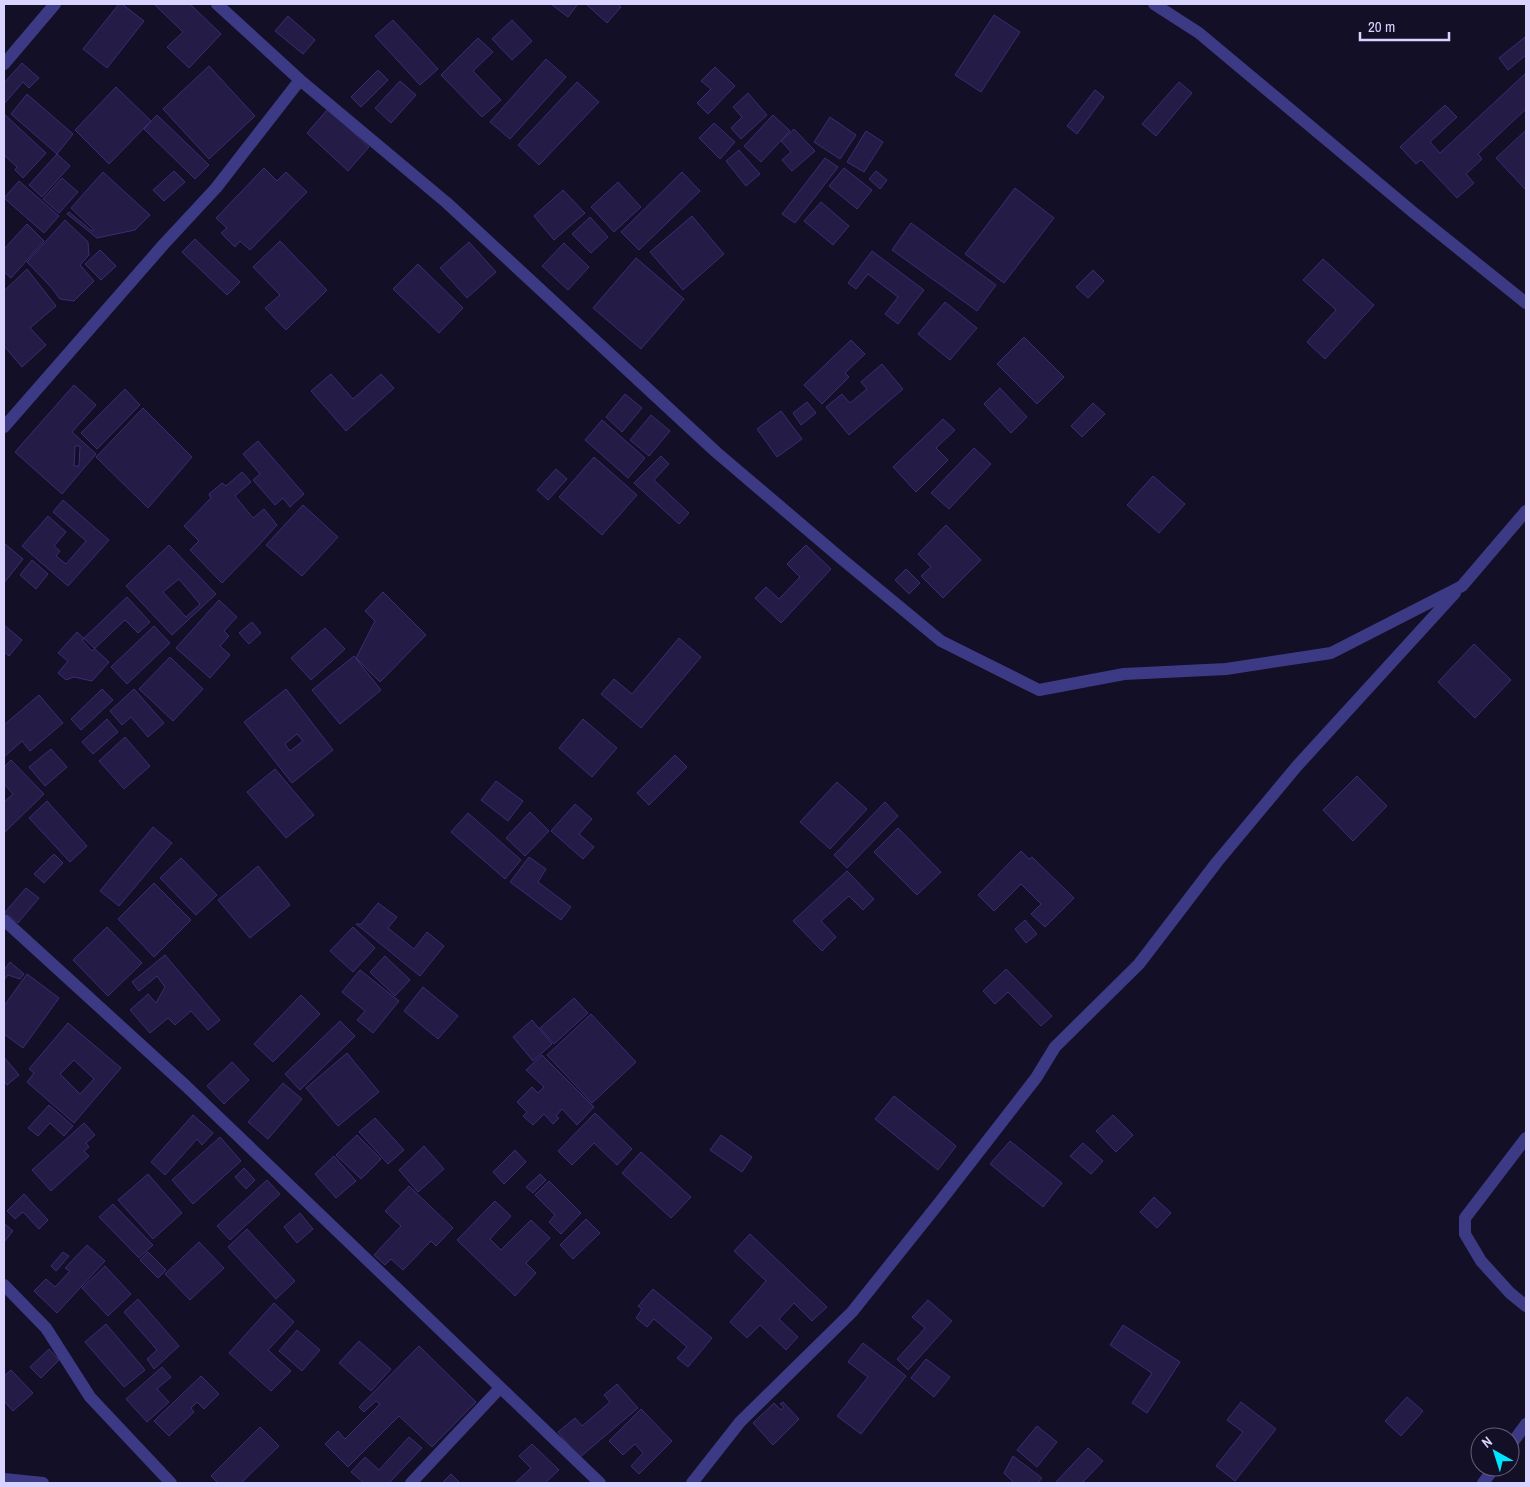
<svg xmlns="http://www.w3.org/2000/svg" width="1530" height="1487" viewBox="0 0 1530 1487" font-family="'Archivo Narrow',sans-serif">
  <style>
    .building { fill: #241b47; stroke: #3b2d73; fill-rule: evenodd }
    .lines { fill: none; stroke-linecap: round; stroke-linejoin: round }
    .minor { stroke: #3d3a85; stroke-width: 12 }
  </style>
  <rect width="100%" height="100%" fill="#130f26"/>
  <path class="building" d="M119,4H122L144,21L107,68L83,49Z
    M156,4H190L221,34L189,68L167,47L183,32L155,5Z
    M551,4H578L568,17Z
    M586,4H617L621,7L607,23Z
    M994,15L1020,32L981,92L955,75Z
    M288,16L315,40L303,54L275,31Z
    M393,20L438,69L420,85L375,36Z
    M512,20L532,41L512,60L492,39Z
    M1525,37L1526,55L1508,70L1499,58Z
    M478,38L493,52L473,71L501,100L482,117L441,75Z
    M546,59L566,77L510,139L490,122Z
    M22,63L39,78L29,88L23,82L4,104V83Z
    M209,66L255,116L209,159L163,109Z
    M715,67L735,86L708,114L697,103L711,89L701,81Z
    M378,70L388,80L361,107L351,97Z
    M1526,73V109L1478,154L1482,159L1466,174L1474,183L1457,198L1421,160L1416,164L1400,147L1445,105L1457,117L1430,142L1440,153Z
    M400,81L416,95L391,123L375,108Z
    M577,82L599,102L539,165L518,145Z
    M1179,82L1192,93L1156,136L1142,124Z
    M116,87L151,121L109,164L75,130Z
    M1095,90L1104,97L1077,134L1067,126Z
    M748,93L767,115L741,139L731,128L742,117L733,107Z
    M27,94L73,134L57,154L11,114Z
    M328,109L369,147L348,171L307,133Z
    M4,114L46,153L23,178L15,170L17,167L4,155Z
    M157,115L209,165L195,179L144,129Z
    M773,115L790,131L761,162L744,146Z
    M830,117L856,135L840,159L814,142Z
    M714,123L735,142L720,159L699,138Z
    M794,129L815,151L792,171L782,160L791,152L781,141Z
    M1526,130V190L1496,158Z
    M866,131L883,142L864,172L847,162Z
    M739,150L760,174L746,186L726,161Z
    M57,154L70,166L42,197L29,185Z
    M825,158L838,167L795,223L782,214Z
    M264,168L277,181L286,172L307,192L250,250L240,241L235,247L221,233L227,228L216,218Z
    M844,168L872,190L857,209L829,186Z
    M174,171L185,182L164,201L153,190Z
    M876,171L887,180L880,189L869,179Z
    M103,172L150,215L135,230L97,238L67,214L69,212L92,231L94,230L71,208Z
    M682,172L700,191L639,250L621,232Z
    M62,178L78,192L59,213L43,199Z
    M19,181L59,216L44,233L4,198Z
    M618,182L641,207L614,232L591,207Z
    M1015,188L1054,218L1004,283L965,254Z
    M563,190L585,213L554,240L534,216Z
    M821,202L849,226L833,245L804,221Z
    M692,216L724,254L683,290L650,252Z
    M590,217L608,237L591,253L572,234Z
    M65,220L88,242L89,255L80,265L94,281L74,301L60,299L51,287L27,262Z
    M911,223L996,285L977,311L892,250Z
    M27,224L44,241L11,278L4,272V249Z
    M195,239L240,282L227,295L182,252Z
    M280,241L327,290L286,330L265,308L280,295L253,267Z
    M469,242L496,272L467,298L440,268Z
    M564,243L589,267L568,290L542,266Z
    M100,250L116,266L101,280L85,264Z
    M872,251L924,290L898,324L885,314L898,297L868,274L856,289L848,283Z
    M636,258L684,299L641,349L593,308Z
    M1323,259L1374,305L1325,359L1307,342L1336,310L1303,280Z
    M418,264L463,308L439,333L393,289Z
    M27,269L56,306L30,328L46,345L22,367L4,346V291Z
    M1093,270L1104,281L1088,298L1076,287Z
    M945,302L977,328L950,360L918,334Z
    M1024,337L1064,377L1037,404L997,364Z
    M851,340L865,354L845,373L849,377L822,404L804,385Z
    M882,364L903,389L849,435L826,407L842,394L850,403L867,389L861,382Z
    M331,374L353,399L381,374L394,388L346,431L311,391Z
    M74,385L96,405L72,432L96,454L62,494L15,452ZM75,446H80L79,466H74Z
    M1000,388L1027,417L1011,433L984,404Z
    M125,389L140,405L97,449L81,433Z
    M625,394L642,408L622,432L606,417Z
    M807,402L816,413L801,425L793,413Z
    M1093,403L1105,414L1082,437L1071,426Z
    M143,408L192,457L148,508L96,457Z
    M781,411L802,439L777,457L757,429Z
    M651,415L670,431L649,456L630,440Z
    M943,419L955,430L936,448L948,460L916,492L893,467Z
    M602,420L645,458L628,478L585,440Z
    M258,441L304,494L290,507L283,498L275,505L253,480L260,474L243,454Z
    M974,448L991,464L949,509L931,493Z
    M661,456L669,464L654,480L689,513L679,524L634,483Z
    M594,457L637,495L602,535L559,497Z
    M556,469L567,479L548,500L537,490Z
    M242,472L251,482L235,496L253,518L264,509L277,525L259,545L222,583L190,550L199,541L184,526L211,498L209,494L222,483L226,486Z
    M1153,476L1185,504L1159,533L1127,505Z
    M63,500L109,540L68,586L22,546L48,516L66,532L54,546L60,551L56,556L66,564L86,541L53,512Z
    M303,505L338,537L302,576L266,545Z
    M946,525L981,560L943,598L921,576L931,567L918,554Z
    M4,543L23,559L4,583Z
    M169,545L216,594L172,635L126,586ZM179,579L200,604L186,617L163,592Z
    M806,545L831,569L781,623L755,598L766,587L779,599L800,577L787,564Z
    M32,560L48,574L36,589L20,575Z
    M906,569L920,583L909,594L895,580Z
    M383,592L426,635L380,682L356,658L375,621L365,611Z
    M127,597L150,622L138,633L125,620L92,651L82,640Z
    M219,600L237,617L224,631L229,636L220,646L230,655L210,678L176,648Z
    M252,622L261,633L249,644L239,633Z
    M4,625L22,640L9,656L4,652Z
    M154,626L170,643L127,684L111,667Z
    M325,628L345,649L311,680L291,658Z
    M77,632L109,662L92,681L74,677L66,680L58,673L68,661L58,653Z
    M679,638L701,657L641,728L601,694L614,679L632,694Z
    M1474,644L1511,680L1475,718L1438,682Z
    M354,656L381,690L340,724L312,690Z
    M170,657L203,689L173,721L139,689Z
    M102,689L113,700L81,730L71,719Z
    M134,689L164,723L148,737L131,717L122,725L110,711Z
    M286,689L333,750L292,783L244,722ZM297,734L303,741L290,751L285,744Z
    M39,695L63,723L30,751L22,741L4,757V725Z
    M107,719L118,732L93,754L82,742Z
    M583,719L617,748L592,777L559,748Z
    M125,737L150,766L124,789L99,761Z
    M51,749L67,767L45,786L29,767Z
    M675,755L687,767L649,805L637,793Z
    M11,760L44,794L4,833V802L13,794L4,784V767Z
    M275,769L314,815L286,838L247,792Z
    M1357,776L1387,806L1353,841L1323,810Z
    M496,781L523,801L508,821L481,800Z
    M837,782L867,809L830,849L800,822Z
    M47,801L87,846L70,862L29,818Z
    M885,802L898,816L847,868L834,855Z
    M575,804L592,819L579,834L594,847L583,859L551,831Z
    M530,812L549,831L525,856L506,838Z
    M468,813L521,860L505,879L451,832Z
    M153,827L172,843L119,906L100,891Z
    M898,828L941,872L917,895L874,852Z
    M1021,851L1029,859L1032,857L1074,898L1045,927L1031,914L1041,904L1021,884L994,911L978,895Z
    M54,854L63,863L44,883L34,874Z
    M529,857L546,869L538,882L571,907L561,920L510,882Z
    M181,858L217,895L196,915L160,878Z
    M258,866L290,905L250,938L218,900Z
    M847,871L874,899L863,910L849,896L821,921L836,937L822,951L793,921Z
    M154,883L191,920L154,957L118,919Z
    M26,888L39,898L18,923L5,912Z
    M378,903L397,917L388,928L414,949L427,932L444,946L420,976L356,924H361Z
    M1025,920L1037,934L1026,943L1015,929Z
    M107,927L142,963L108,996L73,960Z
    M353,927L375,948L353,972L330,951Z
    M165,955L220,1020L208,1030L191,1011L175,1025L168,1018L150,1033L130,1010L148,994L156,1003L165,987L157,976L139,991L132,982Z
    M385,956L410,980L395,996L370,972Z
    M10,962L24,974L20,979L8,975L4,980V970Z
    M1006,969L1052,1016L1041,1026L1008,992L995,1004L983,991Z
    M360,970L399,1001L373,1033L357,1020L365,1011L342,992Z
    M27,974L59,998L23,1048L4,1034V1006Z
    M423,987L458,1016L438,1039L404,1011Z
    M301,995L320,1014L273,1062L254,1044Z
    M574,998L588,1013L554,1044L540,1028Z
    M591,1014L636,1062L592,1103L547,1055Z
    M532,1020L552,1044L533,1061L513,1037Z
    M340,1021L355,1036L300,1090L285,1074Z
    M68,1023L121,1068L74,1123L27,1082L34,1073L29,1069ZM74,1060L94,1079L80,1094L60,1074Z
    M347,1053L379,1092L338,1126L306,1088Z
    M542,1055L594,1107L577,1125L562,1109L556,1116L559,1118L553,1124L544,1114L533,1125L523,1116L527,1112L517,1102L532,1087L538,1093L544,1087L526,1070Z
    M4,1057L19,1075L7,1085L4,1081Z
    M232,1062L249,1080L224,1104L207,1086Z
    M283,1083L302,1099L268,1139L248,1122Z
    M894,1096L956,1146L938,1170L875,1119Z
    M49,1105L73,1126L64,1136L50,1123L38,1136L28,1128Z
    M595,1113L632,1149L617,1165L594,1143L572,1165L558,1151Z
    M193,1115L213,1133L202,1145L197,1139L165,1175L151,1162Z
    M1113,1115L1133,1135L1116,1152L1096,1131Z
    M375,1118L404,1150L388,1164L359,1132Z
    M84,1123L95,1135L86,1143L89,1147L84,1151L89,1156L51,1191L32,1170Z
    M357,1135L381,1159L361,1179L336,1155Z
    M721,1135L752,1157L742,1172L710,1150Z
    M220,1137L241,1161L193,1204L172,1180Z
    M1010,1141L1062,1183L1043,1207L990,1164Z
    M1083,1143L1103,1161L1091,1174L1070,1156Z
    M424,1146L444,1169L418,1192L399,1170Z
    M515,1150L526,1162L504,1184L493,1172Z
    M641,1152L691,1197L671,1218L622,1173Z
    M334,1156L356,1181L336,1198L315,1174Z
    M244,1168L255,1180L246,1189L235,1177Z
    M148,1174L182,1213L153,1239L118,1200Z
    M540,1174L546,1180L533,1193L526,1187Z
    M267,1180L280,1194L230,1240L217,1226Z
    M549,1181L581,1213L561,1234L549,1222L555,1215L535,1195Z
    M409,1186L453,1228L436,1246L431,1241L403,1270L391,1259L385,1265L374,1255L401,1226L385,1211Z
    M24,1194L48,1220L39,1229L23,1212L15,1219L7,1211Z
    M1154,1197L1171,1213L1157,1228L1140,1212Z
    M495,1201L511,1216L490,1239L501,1250L531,1220L550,1238L526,1263L536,1273L515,1296L457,1240Z
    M113,1204L153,1245L139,1258L99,1217Z
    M300,1213L313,1229L297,1243L284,1227Z
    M586,1219L600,1233L573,1259L560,1245Z
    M4,1223L13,1231L4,1242Z
    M247,1229L295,1281L276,1299L228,1247Z
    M750,1234L827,1307L812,1321L794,1303L779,1319L798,1337L786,1350L760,1325L747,1338L730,1322L766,1281L734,1251Z
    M199,1242L224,1268L190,1300L165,1274Z
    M87,1245L105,1261L57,1313L34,1291L46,1279L55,1287L70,1271L65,1268Z
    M63,1252L69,1256L56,1271L51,1266Z
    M148,1252L166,1270L158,1278L140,1260Z
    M105,1266L131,1294L108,1316L82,1288Z
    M653,1289L712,1338L688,1367L677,1358L687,1347L654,1319L647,1327L636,1318L642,1309L638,1306Z
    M138,1299L179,1346L154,1369L147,1359L157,1350L124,1312Z
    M928,1300L952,1321L908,1370L897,1359L925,1328L912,1317Z
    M274,1303L294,1322L268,1350L291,1371L271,1391L229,1353Z
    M106,1324L145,1370L124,1387L85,1342Z
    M1123,1325L1180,1362L1147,1413L1132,1403L1152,1373L1110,1345Z
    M297,1330L320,1350L302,1371L279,1351Z
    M359,1341L391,1369L371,1391L339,1363Z
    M863,1343L906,1376L861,1434L837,1416L868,1377L848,1362Z
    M419,1346L476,1402L432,1447L399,1416L348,1467L325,1444L338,1431L345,1439L380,1404L376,1401L364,1412L359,1407Z
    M49,1349L59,1360L41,1378L30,1367Z
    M926,1359L950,1377L934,1397L911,1378Z
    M162,1367L171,1377L157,1389L169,1402L147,1422L126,1399Z
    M11,1370L33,1393L13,1411L4,1401V1376Z
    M201,1376L219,1394L204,1409L197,1402L191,1408L194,1412L169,1436L154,1421Z
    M617,1384L638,1408L579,1458L558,1432L575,1418L582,1426L610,1402L604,1395Z
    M1407,1397L1423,1411L1401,1436L1385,1421Z
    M783,1402L799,1419L773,1445L753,1423L774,1403L781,1410L784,1407L780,1404Z
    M1241,1402L1276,1429L1235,1481L1216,1466L1243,1432L1227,1420Z
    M641,1409L672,1441L639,1474L631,1466L643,1453L635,1444L623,1455L609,1441Z
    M1037,1426L1057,1442L1037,1467L1017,1450Z
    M260,1427L279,1446L241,1483H218L211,1476Z
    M409,1437L422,1448L389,1483H364L351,1472L365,1457L379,1470Z
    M532,1444L559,1470L545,1483H515L531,1468L519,1456Z
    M1088,1448L1103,1461L1082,1483H1055Z
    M1013,1456L1042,1478L1038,1483H1014L1004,1473Z
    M451,1474L460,1483H442Z"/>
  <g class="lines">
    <path class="minor" d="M217,4L300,80L447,203L716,452L843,560L941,641L1039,690L1124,674L1226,669L1331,653L1462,586L1526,511
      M1154,4L1199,33L1414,213L1526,303
      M4,64L55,4
      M4,427L164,244L216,188L300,80
      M4,920L186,1086L600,1483
      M1526,1138L1465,1218V1234L1481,1261L1510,1293L1526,1306
      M4,1285L46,1328L90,1397L171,1483
      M1510,1446L1526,1424
      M4,1479L43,1483
      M411,1483L500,1388
      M692,1483L740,1422L852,1312L939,1203L1036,1078L1055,1047L1139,964L1217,862L1297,766L1455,593
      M1483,1483L1495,1467"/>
  </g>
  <rect width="1530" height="1487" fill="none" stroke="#d9d4ff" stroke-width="10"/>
  <g transform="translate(1495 1452) rotate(321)"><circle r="24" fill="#130f26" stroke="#625e7d"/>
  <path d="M0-4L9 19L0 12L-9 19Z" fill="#00e5ff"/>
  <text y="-8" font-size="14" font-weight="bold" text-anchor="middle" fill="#d9d4ff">N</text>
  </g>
  <path d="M1360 32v8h89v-8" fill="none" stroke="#d9d4ff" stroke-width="2.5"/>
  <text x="1368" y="32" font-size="15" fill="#d9d4ff" stroke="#130f26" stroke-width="4" paint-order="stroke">20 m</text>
</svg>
